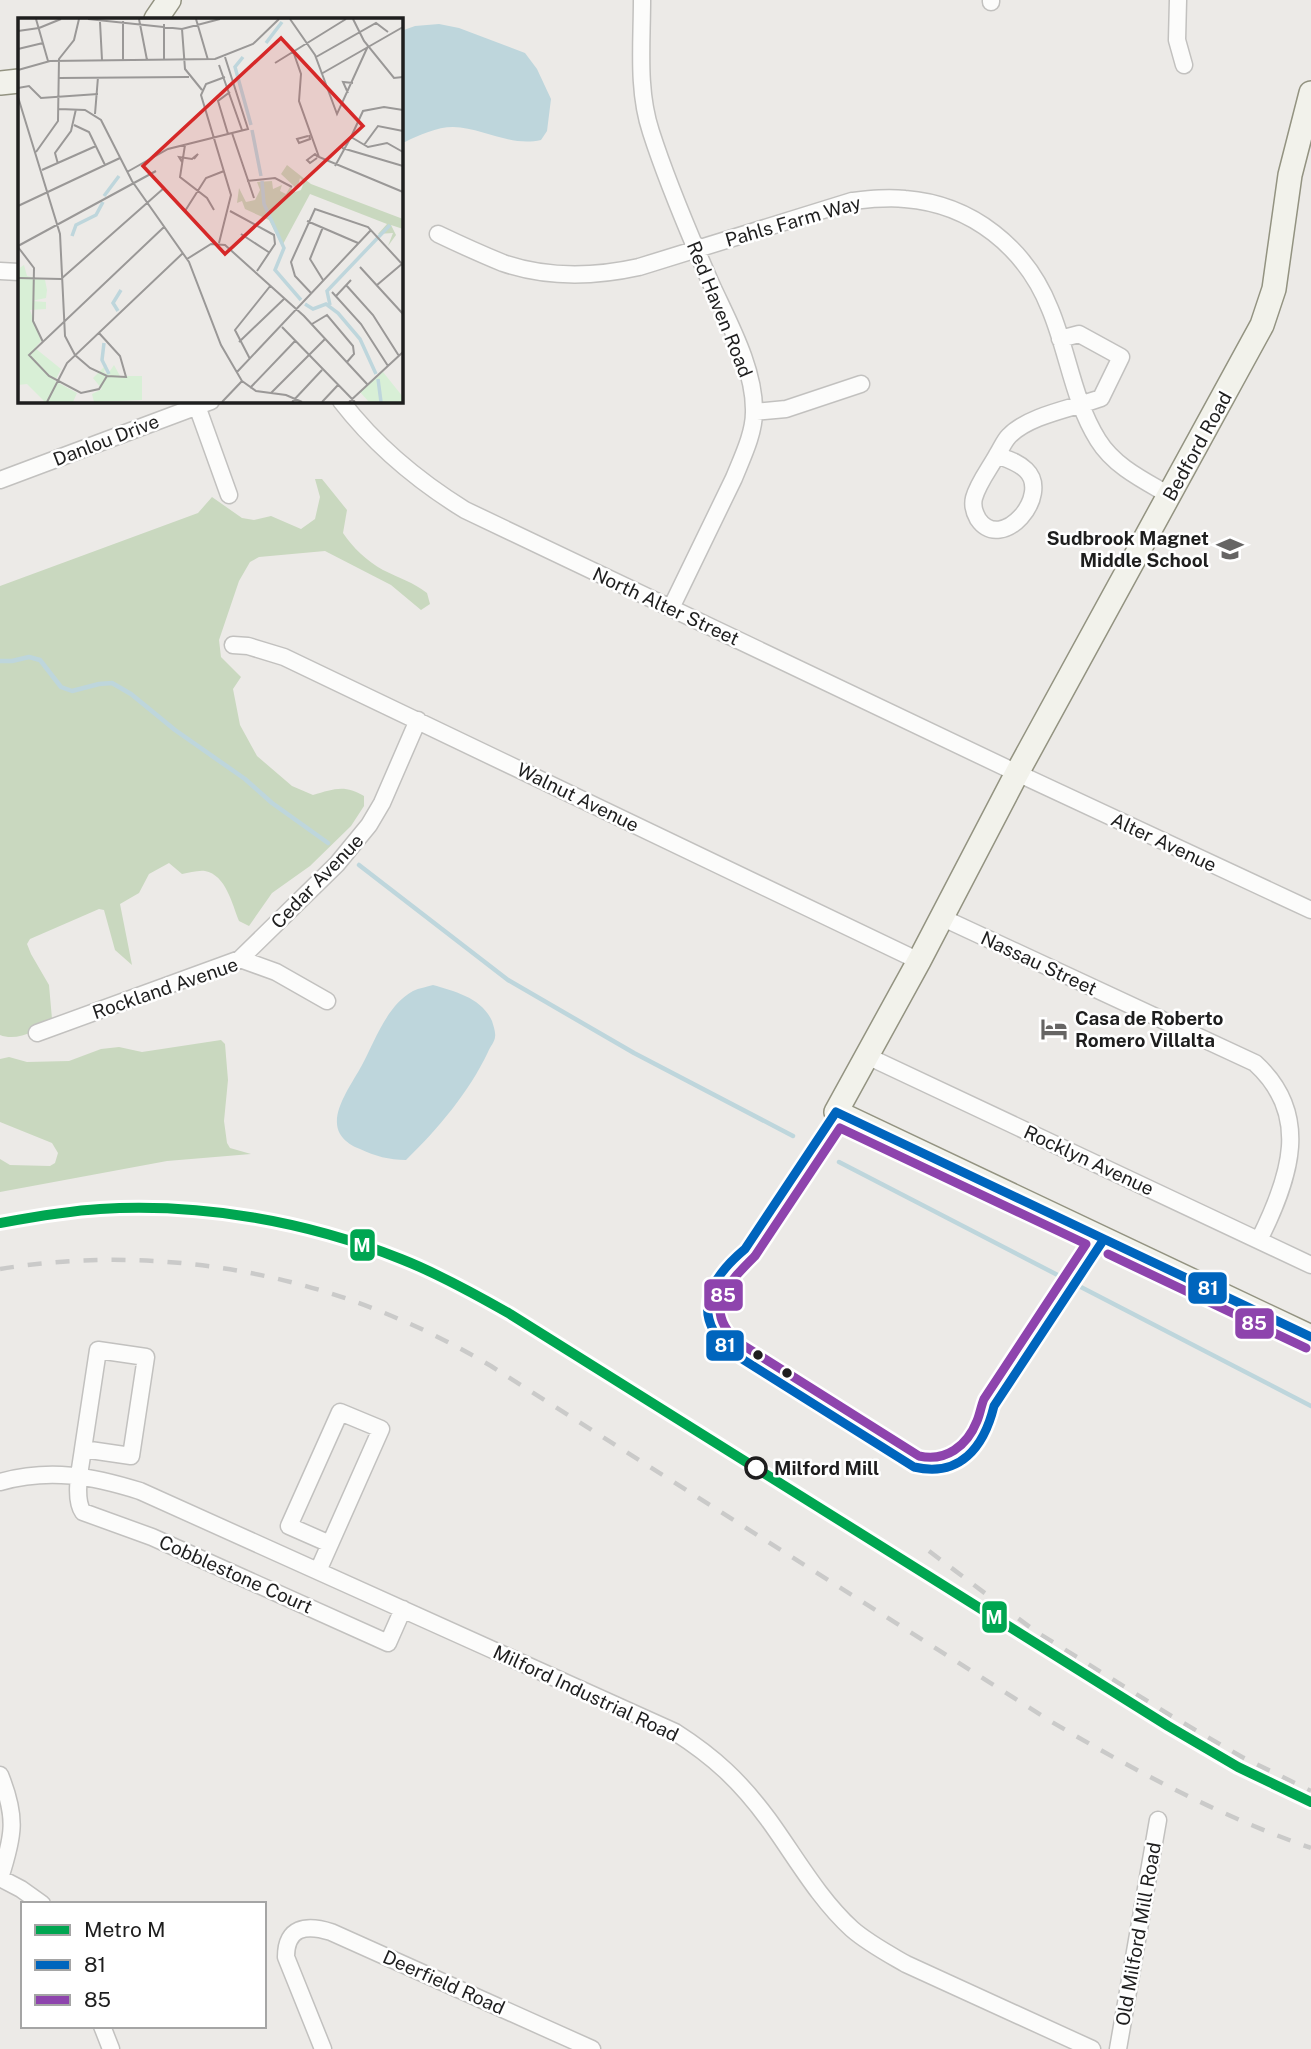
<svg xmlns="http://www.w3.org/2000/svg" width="1311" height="2049" viewBox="0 0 1311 2049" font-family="'Public Sans',sans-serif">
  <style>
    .forest { fill: #c9d8bf }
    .water { fill: #bed6dc }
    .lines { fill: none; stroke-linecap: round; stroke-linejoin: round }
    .stream { stroke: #bed6dc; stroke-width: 4.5 }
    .street-casing { stroke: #c2c1bf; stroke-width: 19 }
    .secondary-casing { stroke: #939381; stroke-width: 26 }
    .street { stroke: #fcfcfb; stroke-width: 16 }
    .secondary { stroke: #f2f2eb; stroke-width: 23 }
    .rail { stroke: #cacac9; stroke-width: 4.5; stroke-dasharray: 14 14; stroke-linecap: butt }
    .bus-1-casing { stroke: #fff; stroke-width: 14 }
    .bus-2-casing { stroke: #fff; stroke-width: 14 }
    .bus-1 { stroke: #0065bd; stroke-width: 9 }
    .bus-2 { stroke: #8e44ad; stroke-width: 9 }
    .metro-1-casing { stroke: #fff; stroke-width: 16 }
    .metro-1 { stroke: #00a651; stroke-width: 10 }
    .bus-dot { fill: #1e1e1e; stroke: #fff; stroke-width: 2.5 }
    .stop-dot { fill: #fff; stroke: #1e1e1e; stroke-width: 3.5 }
    .labels { text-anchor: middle; stroke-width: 5; stroke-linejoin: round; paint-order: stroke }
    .street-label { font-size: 19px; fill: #1e1e1e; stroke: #fff }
    .poi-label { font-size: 19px; font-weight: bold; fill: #1e1e1e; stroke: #fff; text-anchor: end }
    .stop-label { font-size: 19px; font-weight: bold; fill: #1e1e1e; stroke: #fff; text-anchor: start }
    .inset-river { fill: none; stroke: #bed6dc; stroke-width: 3.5 }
    .inset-road { fill: none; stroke: #9a9897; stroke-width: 2 }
    .view { fill: #d62828; fill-opacity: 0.15; stroke: #d62828; stroke-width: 3.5 }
    .inset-edge { fill: none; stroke: #1e1e1e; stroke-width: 3.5 }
    .line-badge { stroke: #fff; stroke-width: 2.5 }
    .badge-label { font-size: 19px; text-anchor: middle; font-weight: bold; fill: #fff }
  </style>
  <rect width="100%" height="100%" fill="#eceae7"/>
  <path class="forest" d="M315,479H322L347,510L343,533C353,548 367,561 383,570C399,578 413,582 427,593L430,604L421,610L391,585L325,551L259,557L250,562L239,581L219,640L221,657L241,677L233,689L240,725L257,756L292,786L313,795C333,789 345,784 364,796V806L351,826L310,866L272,893L249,926L239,921C232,904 226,875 205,871C198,870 189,873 182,874L169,863L149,874L139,893L120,904L132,965L115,950L104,910L99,909L30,939L27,944L31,954L49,985L52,1019C39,1030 17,1042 0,1035V586L198,513L212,497L242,518L254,520L271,516L301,529L315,519L320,497Z
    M221,1040L225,1044L228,1080L224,1121L227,1143L230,1148L251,1154L167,1161L0,1192V1159L10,1165L50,1166L55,1163L58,1153L52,1143L0,1122V1059L9,1057L27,1062L69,1061L101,1049L119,1047L142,1052Z"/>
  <path class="water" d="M439,24L459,28L525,53L537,69L551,99L547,131L541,140C510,147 484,128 453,127C437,127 419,135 405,142L401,141V31L415,26Z
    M433,985C454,991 482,998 492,1021C493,1024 496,1033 495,1037C495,1041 490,1047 488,1052C469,1092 438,1129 406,1160C389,1160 375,1156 360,1149C315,1131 347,1093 362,1065C375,1041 387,1005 413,991C419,988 427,987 433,985Z"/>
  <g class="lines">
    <path class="stream" d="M0,661H12L29,657L40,660L61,687L72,691L99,684L112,683L131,694L175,730L245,779L272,803L328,843
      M359,865L508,980L634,1053L793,1136
      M839,1162L1311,1406"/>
    <g class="street-casing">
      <path id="street" d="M642,0C642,44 637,90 651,132C668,185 690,236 712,286C729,323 755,370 754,412C754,434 742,458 734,478L671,608
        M1178,0L1177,40L1184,65
        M991,2V0
        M438,234C459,244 481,254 503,263C547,278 594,277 639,267L852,201C870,199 887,197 905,199C972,204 1026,248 1050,309C1068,352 1073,400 1098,440C1114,466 1143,480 1169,495
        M0,271L19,272
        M341,401C375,445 418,481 465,510L1017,773L1311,910
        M197,406L229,495
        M754,412L786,409L861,384
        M997,455C990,468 978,483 974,498C972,506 974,512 978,519C1002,554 1052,495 1026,470C1018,462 1007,459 997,455C1001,449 1004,441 1009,436C1029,415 1074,408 1101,398L1121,357L1079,334L1060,339
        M0,480L211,401
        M233,645L248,646L284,657L919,961
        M943,918L1255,1063C1311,1114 1291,1176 1259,1240
        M240,959L337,864L369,825L382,803L418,720
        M37,1033L240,959L276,972L327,1001
        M867,1056L1311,1265
        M83,1449L98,1350L146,1357L131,1456L83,1449C81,1465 73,1498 83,1512L152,1537L388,1643L403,1609
        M0,1482C50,1468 92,1476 140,1491L675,1732C714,1757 740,1781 768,1819C795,1856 818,1898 852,1929C868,1943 887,1953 906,1964L1092,2049
        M318,1571L330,1544L289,1526L340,1412L381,1429L330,1544
        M0,1775C17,1817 14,1835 0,1878
        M0,1878L21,1889L42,1904
        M102,2026L111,2049
        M323,2049L286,1957C286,1927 306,1924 331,1932L592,2049
        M1118,2049L1158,1820"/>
    </g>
    <g class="secondary-casing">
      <path id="secondary" d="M156,19L169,0
        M0,83L19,81
        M1311,93L1290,175L1274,289L1262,325L1017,773L919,961L836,1112L1311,1337"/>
    </g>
    <use href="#street" class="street"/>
    <use href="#secondary" class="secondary"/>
    <path class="rail" d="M0,1269C134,1247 277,1265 401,1320C432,1333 462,1349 491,1366L1052,1722C1135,1771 1220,1816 1311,1848
      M929,1551L1035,1631L1173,1717L1242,1757L1311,1791
      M918,1571L996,1611"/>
    <g class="bus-1-casing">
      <path id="bus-1" d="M836,1112L1104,1239L994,1406C984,1447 960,1478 914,1467L731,1352C690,1315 708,1280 745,1249Z
        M1104,1239L1311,1337"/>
    </g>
    <g class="bus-2-casing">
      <path id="bus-2" d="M840,1128L1086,1244L984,1399C981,1406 980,1414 977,1421C967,1446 946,1462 919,1456L738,1342C701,1309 728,1283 755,1256Z
        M1108,1254L1306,1348"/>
    </g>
    <use href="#bus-1" class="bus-1"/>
    <use href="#bus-2" class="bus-2"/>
    <g class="metro-1-casing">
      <path id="metro-1" d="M0,1223C33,1217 66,1211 100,1209C202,1203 306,1221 401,1259C439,1274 475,1294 510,1314L1168,1726L1238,1767L1311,1802"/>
    </g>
    <use href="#metro-1" class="metro-1"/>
  </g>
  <defs>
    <g id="school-bare" transform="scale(2.1)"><path d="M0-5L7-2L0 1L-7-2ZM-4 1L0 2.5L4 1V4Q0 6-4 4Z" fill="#666564" stroke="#fff" stroke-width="2.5" paint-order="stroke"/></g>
    <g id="hotel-bare" transform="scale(2.1)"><path d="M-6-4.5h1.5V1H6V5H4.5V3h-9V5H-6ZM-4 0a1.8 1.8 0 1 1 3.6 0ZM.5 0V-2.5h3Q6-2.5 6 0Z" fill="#666564" stroke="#fff" stroke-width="2.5" paint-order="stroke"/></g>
  </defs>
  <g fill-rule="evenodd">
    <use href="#school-bare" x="1230" y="549"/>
    <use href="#hotel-bare" x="1054" y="1029"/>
  </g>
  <g class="bus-dot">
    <circle cx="758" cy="1355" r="6"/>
    <circle cx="787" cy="1373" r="6"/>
  </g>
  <circle class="stop-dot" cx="756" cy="1468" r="10"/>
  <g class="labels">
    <g class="street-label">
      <text transform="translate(793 221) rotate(-16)" y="7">Pahls Farm Way</text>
      <text transform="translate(720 309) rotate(68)" y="7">Red Haven Road</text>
      <text transform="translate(106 440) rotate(-21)" y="7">Danlou Drive</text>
      <text transform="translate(1197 446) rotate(-61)" y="7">Bedford Road</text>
      <text transform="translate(666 606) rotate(25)" y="7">North Alter Street</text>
      <text transform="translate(578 797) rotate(26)" y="7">Walnut Avenue</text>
      <text transform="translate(1164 842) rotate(25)" y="7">Alter Avenue</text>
      <text transform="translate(317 881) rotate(-46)" y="7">Cedar Avenue</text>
      <text transform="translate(1039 963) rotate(25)" y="7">Nassau Street</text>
      <text transform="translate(165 988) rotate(-19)" y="7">Rockland Avenue</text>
      <text transform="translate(1089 1160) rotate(25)" y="7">Rocklyn Avenue</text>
      <text transform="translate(236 1574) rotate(24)" y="7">Cobblestone Court</text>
      <text transform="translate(586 1693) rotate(25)" y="7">Milford Industrial Road</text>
      <text transform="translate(1138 1934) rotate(-80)" y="7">Old Milford Mill Road</text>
      <text transform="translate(444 1982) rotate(24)" y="7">Deerfield Road</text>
    </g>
    <g class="poi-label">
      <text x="1209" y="545">Sudbrook Magnet<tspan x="1209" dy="22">Middle School</tspan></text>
      <text x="1075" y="1025" text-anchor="start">Casa de Roberto<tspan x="1075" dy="22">Romero Villalta</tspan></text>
    </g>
    <g class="stop-label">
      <text x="774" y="1475">Milford Mill</text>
    </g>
  </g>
  <g transform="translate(18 18)">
    <rect width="385" height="385" fill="#eceae7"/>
    <path d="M269,147L293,166L385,201V211L373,207L378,217L370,228L375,215L360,216L369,206L292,176L264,228L251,202L227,191L224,183L219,185L221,170L228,184L237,182L242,172L239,164L254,163L255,171L264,167L262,173L268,176L272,169L277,174L283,172L286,164L282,160L279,171L263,156Z" fill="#c9d8bf"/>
    <path d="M6,247L9,258L27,262L29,272L28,280L13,283L28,284V291L12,292L23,323L17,330L43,351L37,363L59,375L55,384H27L9,366L0,367V251ZM89,346L86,354L90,356L96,347L102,358H124V382L76,384L74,376L84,371L75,360ZM365,354L385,379V384H351L342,374Z" fill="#d8efd6"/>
    <path class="inset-river" d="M248,25L264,4M225,39L217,49L233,107M234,112L243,158M244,163L246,186L266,230L257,252L283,282M86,178L101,158M54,218L58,207L78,197L85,184M287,286L295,291L308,286L320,295L342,321L358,356M312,287L309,273L372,207M100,293L95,285L103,272M86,325L84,342L91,356M360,361L363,384"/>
    <path class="inset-road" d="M18,1L30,43M70,1L164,11L202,1M121,1L129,42M178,1L190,42M272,1L297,37L319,96L350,28M335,1L346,23L376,60L385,59M105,3V42M82,4L84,42M21,10L43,1M164,11L167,51L184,72M0,13L21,10M0,31L25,25M275,33L283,56L281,83L301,139L385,174M298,39L358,5L370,14M146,42V6M257,45L328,1M201,47L224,112M0,52L32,43L197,41L235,26L261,1M303,56L385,9M41,60L171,59M0,70L11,68L23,80L80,76M330,75L325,64L335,65M0,79L42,216L47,318L57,337L72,350L89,358L108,359L102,338L81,315M41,91L67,92L83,102L114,163L171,244L203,327L224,363L204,384M77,96L80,59M56,107L71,114L87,147M214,115L236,180M210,116L200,83L212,74M290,118L279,121L281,125L292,121L291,117M333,119L345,93L366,89L385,92M333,119L350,129L369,125L385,134M167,127L162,159L189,180L196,192M346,127L360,108L385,113M324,130L385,148M18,134L40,103L41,41L56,22L61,1M299,140L292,145L289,142L297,136L300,139M164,144L161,139L174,141L180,136L176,141M40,146L37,135L53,113L58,91M317,148L333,119M24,152L78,128M109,154L150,131L230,111L207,39M229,163L257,160L274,169M0,188L102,140M167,193L188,160L206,153M212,193L256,217L257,226L239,253M289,203L340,225M223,216L252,235M201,225L213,177L183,77L188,66L207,59M0,228L138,153M0,229L16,250L15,303L25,324M169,241L193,226L207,227L286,298L349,366M342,249L385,296M0,260L43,261L146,170M305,262L292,241L305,209M328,267L355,297L381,338M359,267L385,245M314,274L343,306L370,348M294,276L277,258L273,244L297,191L350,209L385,247M318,278L333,262M294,306L309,297L335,328L336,336L329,344M264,309L337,384M221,324L267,280M232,341L217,312L253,267M219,354L353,212M89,358L81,371L63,375L31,358L11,337L146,209M224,363L238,373L268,377L284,384M232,370L277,323M253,375L307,321M29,384L49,345L165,235M274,384L304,352M304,384L320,367M331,384L385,334"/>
    <path class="view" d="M263,20L345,108L207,236L125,148Z"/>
    <rect width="385" height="385" class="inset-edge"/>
  </g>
  <g class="line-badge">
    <rect x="349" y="1228" width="27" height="34" rx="7" fill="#00a651"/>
    <rect x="1187" y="1271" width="41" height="34" rx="7" fill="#0065bd"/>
    <rect x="703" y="1278" width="41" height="34" rx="7" fill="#8e44ad"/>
    <rect x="1234" y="1307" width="41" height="33" rx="7" fill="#8e44ad"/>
    <rect x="705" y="1329" width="40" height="33" rx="7" fill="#0065bd"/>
    <rect x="981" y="1600" width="27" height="34" rx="7" fill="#00a651"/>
  </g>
  <g class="badge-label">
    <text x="362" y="1252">M</text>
    <text x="1208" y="1295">81</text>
    <text x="723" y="1302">85</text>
    <text x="1254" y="1330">85</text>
    <text x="725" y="1352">81</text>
    <text x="994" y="1624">M</text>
  </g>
  <rect x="21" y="1902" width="245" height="126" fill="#ffffff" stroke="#a5a5a5" stroke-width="2"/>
  <rect x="35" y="1925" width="35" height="10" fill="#00a651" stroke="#a5a5a5" stroke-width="2"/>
  <text x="84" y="1937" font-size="21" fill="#1e1e1e">Metro M</text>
  <rect x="35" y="1960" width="35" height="10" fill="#0065bd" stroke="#a5a5a5" stroke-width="2"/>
  <text x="84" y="1972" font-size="21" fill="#1e1e1e">81</text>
  <rect x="35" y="1995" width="35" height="10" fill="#8e44ad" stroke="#a5a5a5" stroke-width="2"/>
  <text x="84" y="2007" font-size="21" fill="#1e1e1e">85</text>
</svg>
